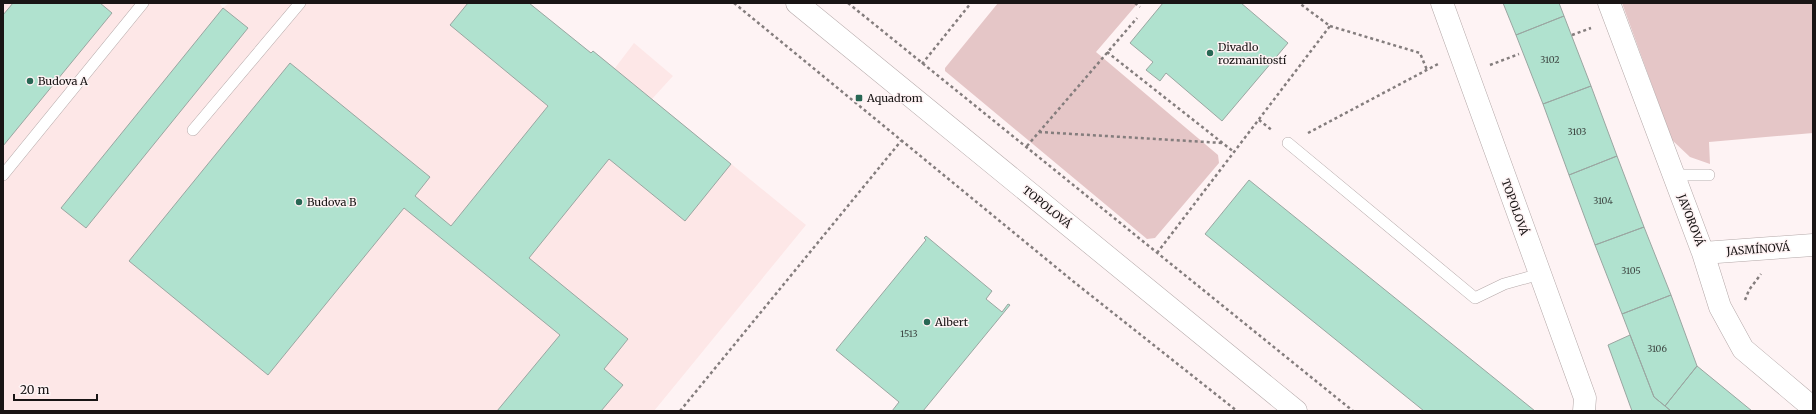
<svg xmlns="http://www.w3.org/2000/svg" width="1816" height="414" viewBox="0 0 1816 414" font-family="Merriweather,serif">
  <style>
    .built { fill: #fde7e7 }
    .green { fill: #e5c6c7 }
    .building { fill: #b0e2cf; stroke: #9aa6a1 }
    .lines { fill: none; stroke-linecap: round; stroke-linejoin: round }
    .service-casing { stroke: #b4a8a8; stroke-width: 12 }
    .minor-casing { stroke: #b4a8a8; stroke-width: 23 }
    .tertiary-casing { stroke: #b4a8a8; stroke-width: 23 }
    .path { stroke: #847d7d; stroke-width: 2.5; stroke-dasharray: 3 3; stroke-linecap: butt }
    .service { stroke: #fff; stroke-width: 11 }
    .minor { stroke: #fff; stroke-width: 22 }
    .tertiary { stroke: #fff; stroke-width: 22 }
    .poi-dot { fill: #286754; stroke: #fef3f4; stroke-width: 1.5 }
    .labels { text-anchor: middle; stroke-width: 3; stroke-linejoin: round; paint-order: stroke }
    .number-label { font-size: 9px; fill: #3f4844 }
    .poi-label { font-size: 11px; fill: #191515; stroke: #fef3f4; text-anchor: start }
    .street-label { font-size: 11px; fill: #191515; stroke: #fef3f4 }
  </style>
  <rect width="100%" height="100%" fill="#fef3f4"/>
  <path class="built" d="M3,3H219L223,8L229,3H529L590,53L593,51L615,68L634,43L673,76L652,99L806,225L654,411H3Z"/>
  <path class="green" d="M998,3H1138L1096,52L1218,155L1219,163L1155,238L1147,239L945,71V68Z
    M1622,3H1813V133L1709,142L1710,164L1690,157L1672,140Z"/>
  <path class="building" d="M13,3H100L112,13L3,146V15Z
    M468,3H529L591,53L593,51L731,164L685,221L609,159L529,258L628,339L604,369L623,385L601,411H497L560,335L404,208L268,375L129,261L290,63L430,177L415,196L451,226L548,106L450,25Z
    M1163,3H1241L1288,43L1222,121L1166,73L1160,81L1146,70L1153,62L1130,43Z
    M1503,3H1559L1564,16L1516,35Z
    M223,8L248,28L86,228L61,208Z
    M1564,16L1591,86L1543,104L1516,35Z
    M1591,86L1617,156L1569,175L1543,104Z
    M1617,156L1644,227L1595,245L1569,175Z
    M1249,180L1535,411H1424L1205,234Z
    M1644,227L1671,295L1622,314L1595,245Z
    M926,236L992,291L986,299L1002,312L1008,304L1010,305L923,411H892L899,402L836,350L926,240L924,238Z
    M1671,295L1697,366L1665,406L1654,397L1622,314Z
    M1630,335L1654,397L1671,411H1632L1608,345Z
    M1697,366L1752,411H1671L1665,406Z"/>
  <g class="lines">
    <g class="service-casing">
      <path id="service" d="M193,130L300,3
        M1288,143L1475,298L1504,284L1540,274
        M3,175L143,3
        M1674,175H1709"/>
    </g>
    <g class="minor-casing">
      <path id="minor" d="M1442,3L1585,398L1584,411
        M1609,3L1703,253L1720,307L1743,349L1813,408
        M1703,253L1813,245"/>
    </g>
    <g class="tertiary-casing">
      <path id="tertiary" d="M797,3L1296,411"/>
    </g>
    <path class="path" d="M734,3L1074,282L1237,411
      M848,3L1353,411
      M1135,3L1140,7
      M1330,26L1420,53L1427,70
      M1572,35L1591,28
      M1107,52L1234,152
      M922,64L971,3
      M1490,65L1519,54
      M1259,120L1273,131
      M1039,132L1223,143
      M1308,133L1438,64
      M1027,146L1137,18
      M1157,253L1330,26L1299,3
      M1745,300L1749,290L1761,274
      M680,411L901,141"/>
    <use href="#service" class="service"/>
    <use href="#minor" class="minor"/>
    <use href="#tertiary" class="tertiary"/>
  </g>
  <g class="poi-dot">
    <circle cx="1210" cy="53" r="4"/>
    <circle cx="30" cy="81" r="4"/>
    <rect x="855" y="94" width="8" height="8" rx="2"/>
    <circle cx="299" cy="202" r="4"/>
    <circle cx="927" cy="322" r="4"/>
  </g>
  <g class="labels">
    <g class="number-label">
      <text x="1550" y="63">3102</text>
      <text x="1577" y="135">3103</text>
      <text x="1603" y="204">3104</text>
      <text x="1631" y="274">3105</text>
      <text x="909" y="337">1513</text>
      <text x="1657" y="352">3106</text>
    </g>
    <g class="poi-label">
      <text x="1218" y="51">Divadlo<tspan x="1218" dy="13">rozmanitostí</tspan></text>
      <text x="38" y="85">Budova A</text>
      <text x="867" y="102">Aquadrom</text>
      <text x="307" y="206">Budova B</text>
      <text x="935" y="326">Albert</text>
    </g>
    <g class="street-label">
      <text transform="translate(1047 207) rotate(39)" y="4">TOPOLOVÁ</text>
      <text transform="translate(1515 207) rotate(70)" y="4">TOPOLOVÁ</text>
      <text transform="translate(1691 220) rotate(69)" y="4">JAVOROVÁ</text>
      <text transform="translate(1758 249) rotate(-4)" y="4">JASMÍNOVÁ</text>
    </g>
  </g>
  <rect width="1816" height="414" fill="none" stroke="#191515" stroke-width="8"/>
  <path d="M14 394v6h83v-6" fill="none" stroke="#191515" stroke-width="2"/>
  <text x="20" y="394" font-size="12" fill="#191515" stroke="#fef3f4" stroke-width="3" paint-order="stroke">20 m</text>
</svg>
